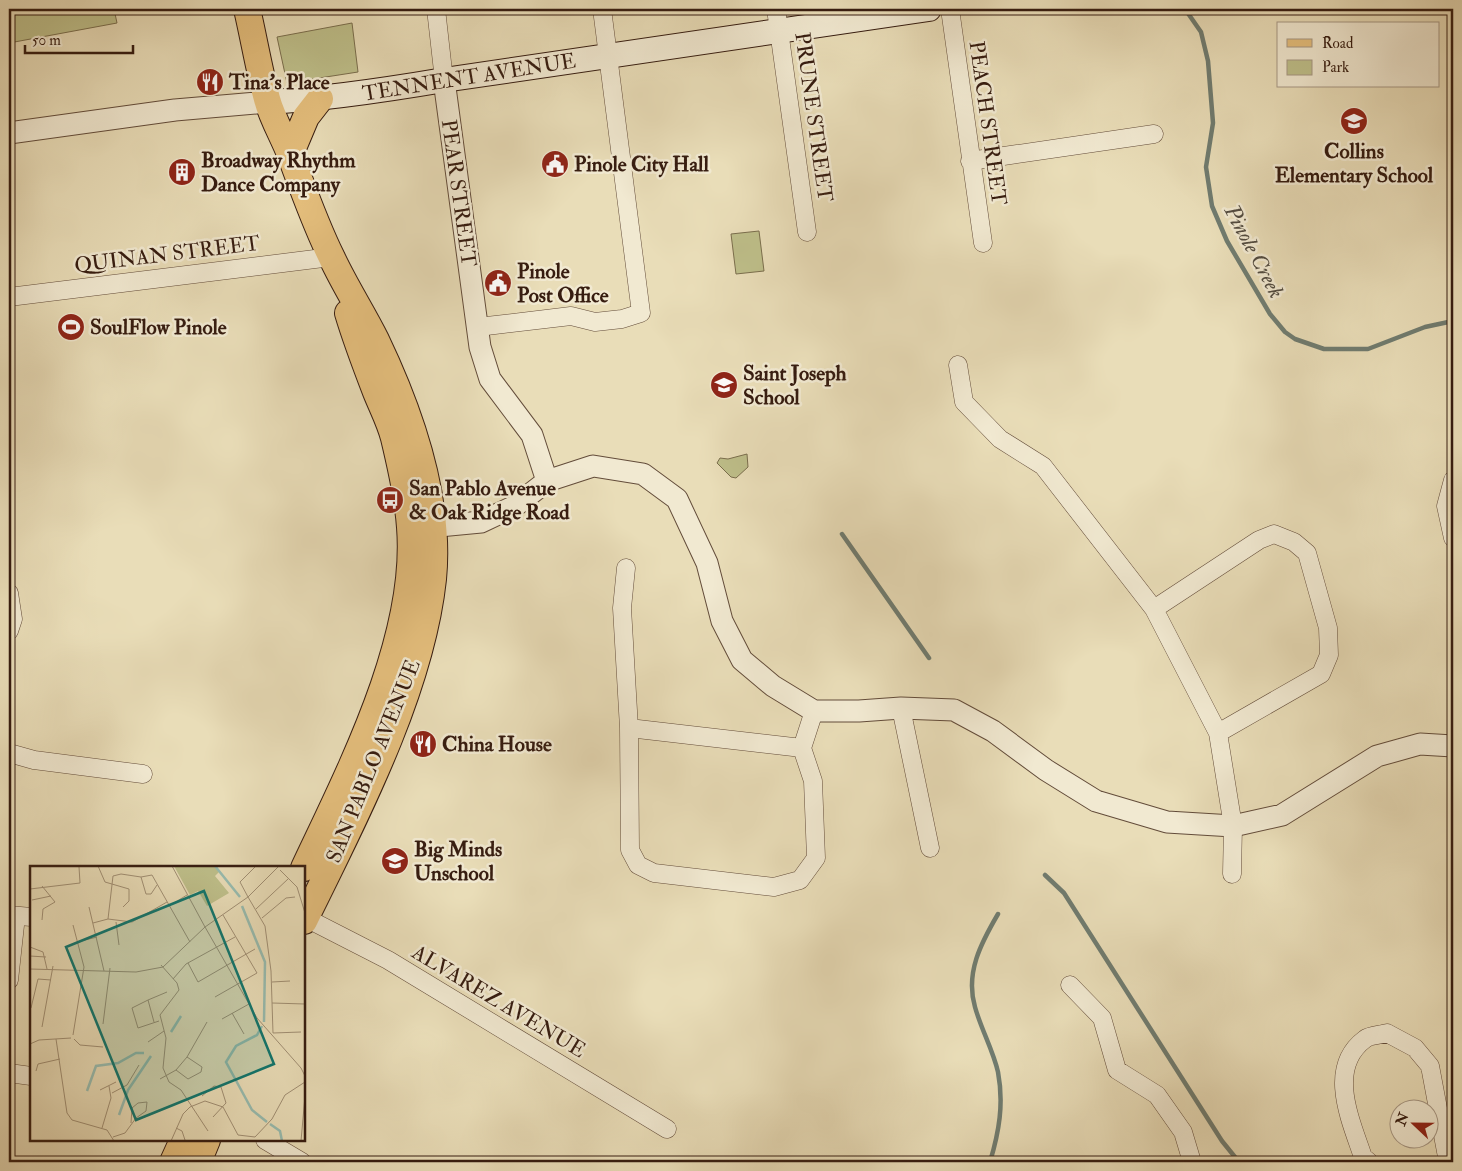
<svg xmlns="http://www.w3.org/2000/svg" width="1462" height="1171" viewBox="0 0 1462 1171" font-family="'IM FELL Double Pica',serif">
  <style>
    .green { fill: #bebf8a; stroke: #7a6e4d }
    .lines { fill: none; stroke-linecap: round; stroke-linejoin: round }
    .stream { stroke: #707c70; stroke-width: 4.5 }
    .minor-casing { stroke: #634c3a; stroke-width: 19 }
    .tertiary-casing { stroke: #634c3a; stroke-width: 23 }
    .secondary-casing { stroke: #361c10; stroke-width: 26 }
    .primary-casing { stroke: #361c10; stroke-width: 28 }
    .minor { stroke: #f1e9d1; stroke-width: 18 }
    .tertiary { stroke: #f1e9d1; stroke-width: 21 }
    .secondary { stroke: #f1e9d1; stroke-width: 24 }
    .primary { stroke: #e4be7c; stroke-width: 26 }
    .labels { text-anchor: middle; stroke-width: 5; stroke-linejoin: round; paint-order: stroke }
    .street-label { font-size: 21px; fill: #361c10; stroke: #f1e9d1 }
    .poi-label { font-size: 21px; font-weight: bold; fill: #361c10; stroke: #f1e9d1; text-anchor: start }
    .water-label { font-size: 22px; font-style: italic; fill: #534c40; stroke: #f1e9d1 }
    .inset-river { fill: none; stroke: #97bcb0; stroke-width: 2.5 }
    .inset-road { fill: none; stroke: #a19075; stroke-width: 1 }
    .view { fill: #0f766e; fill-opacity: 0.15; stroke: #0f766e; stroke-width: 2.5 }
    .inset-edge { fill: none; stroke: #361c10; stroke-width: 2.5 }
  </style>
  <rect width="100%" height="100%" fill="#e9ddb8"/>
  <filter id="stains"><feTurbulence type="fractalNoise" baseFrequency=".004" numOctaves="4"/><feColorMatrix values="0 0 0 0 .2 0 0 0 0 .09 0 0 0 0 .02 0 0 0 .5 -.17"/></filter>
  <radialGradient id="worn" r=".72"><stop offset=".6" stop-color="#630" stop-opacity="0"/><stop offset="1" stop-color="#630" stop-opacity=".3"/></radialGradient>
  <path class="green" d="M9,9H114L117,23L9,43Z
    M352,23L358,72L287,83L277,37Z
    M759,231L764,271L736,274L731,234Z
    M747,454L748,467L736,478L731,477L717,463L720,458L728,459Z"/>
  <g class="lines">
    <path class="stream" d="M1185,9L1201,32L1208,61L1213,123L1206,167L1212,206L1227,241L1270,314L1285,332L1295,339L1324,349H1368L1425,327L1453,321
      M842,534L929,658
      M1045,875L1064,893L1222,1141L1239,1162
      M990,1162C999,1132 1004,1104 998,1072C993,1050 981,1029 975,1007C965,973 981,943 998,914"/>
    <g class="minor-casing">
      <path id="minor" d="M436,9L444,80
        M776,9L807,232
        M950,9L983,243
        M970,161L1154,134
        M9,297L331,257
        M478,327L571,316L595,322L622,319L641,313L602,9
        M958,365L964,402L1000,439L1043,466L1154,609L1218,733L1233,826L1232,874
        M1453,480L1446,506L1453,538
        M626,568L622,608L629,728
        M9,593L13,619L9,631
        M1154,609L1259,540L1274,534L1294,542L1307,553L1328,628L1329,655L1321,674L1218,733
        M901,708L930,848
        M802,748L629,728L630,850L638,865L654,873L774,887L800,880L816,858L813,781L802,748L814,711
        M9,753L34,760L143,774
        M9,915L31,917
        M304,917L388,960L667,1129
        M9,980L16,916
        M1070,985L1102,1018L1117,1070L1157,1095L1183,1132L1192,1162
        M9,1073L31,1076
        M265,1140L302,1162
        M1369,1162L1363,1157C1351,1121 1326,1068 1365,1039C1370,1035 1381,1035 1387,1033L1415,1048L1430,1066L1448,1162"/>
    </g>
    <g class="tertiary-casing">
      <path id="tertiary" d="M444,80L480,347L490,379L532,435L547,481
        M9,133L175,110L268,102
        M418,528L481,522L515,506L547,481L593,466L643,474L677,499L707,563L722,621L742,660L773,686L814,711H859L901,708L954,710L993,731L1046,770L1096,801L1167,822L1233,826L1282,815L1377,756L1420,744L1453,746"/>
    </g>
    <g class="secondary-casing">
      <path id="secondary" d="M268,102C327,99 385,90 444,80L929,9"/>
    </g>
    <g class="primary-casing">
      <path id="primary" d="M247,9C254,39 259,70 267,99C272,118 283,136 290,154C303,189 315,224 332,258C345,286 362,312 376,340C410,411 441,498 433,579C421,692 354,819 304,921
        M290,155L306,117L320,99
        M304,868C350,770 419,638 410,527C408,497 401,467 394,438C390,422 382,407 376,392C366,366 356,340 348,313
        M173,1162L183,1140
        M198,1162L207,1140"/>
    </g>
    <use href="#minor" class="minor"/>
    <use href="#tertiary" class="tertiary"/>
    <use href="#secondary" class="secondary"/>
    <use href="#primary" class="primary"/>
  </g>
  <defs>
    <g id="restaurant-disc" transform="scale(1.4375)"><circle r="9.5" fill="#8f2418" stroke="#f1e9d1"/><path d="M-5-6h1v4h1v-4h1v4h1v-4h1v5L-1.5 .5V6h-2V.5L-5-1ZM5-6V6H3V1.5H1.5Q1.5-4 5-6Z" fill="#fff"/></g>
    <g id="school-disc" transform="scale(1.4375)"><circle r="9.5" fill="#8f2418" stroke="#f1e9d1"/><path d="M0-5L7-2L0 1L-7-2ZM-4 1L0 2.5L4 1V4Q0 6-4 4Z" fill="#fff"/></g>
    <g id="civic-disc" transform="scale(1.4375)"><circle r="9.5" fill="#8f2418" stroke="#f1e9d1"/><path d="M-.6-6.5H3V-4.5H.6V-3L4-1V1h2V6H-6V1h2V-1L-.6-3ZM-1.2 2.5V6h2.4V2.5Z" fill="#fff"/></g>
    <g id="building-disc" transform="scale(1.4375)"><circle r="9.5" fill="#8f2418" stroke="#f1e9d1"/><path d="M-4-6H4V6H1V3H-1V6H-4ZM-2.5-4.3h1.7v1.8h-1.7ZM.8-4.3h1.7v1.8H.8ZM-2.5-1h1.7V.8h-1.7ZM.8-1h1.7V.8H.8Z" fill="#fff"/></g>
    <g id="stadium-disc" transform="scale(1.4375)"><circle r="9.5" fill="#8f2418" stroke="#f1e9d1"/><path d="M0-5a6.5 5 0 1 0 0 10a6.5 5 0 1 0 0-10ZM-3.5-1.8h7v3.6h-7Z" fill="#fff"/></g>
    <g id="bus-disc" transform="scale(1.4375)"><circle r="9.5" fill="#8f2418" stroke="#f1e9d1"/><path d="M-5-6H5V4H4V6H2V4H-2V6H-4V4H-5ZM-3.5-4V0h7V-4ZM-3.5 1.2v1.5H-2V1.2ZM2 1.2v1.5H3.5V1.2Z" fill="#fff"/></g>
  </defs>
  <g fill-rule="evenodd">
    <use href="#restaurant-disc" x="210" y="82"/>
    <use href="#school-disc" x="1354" y="121"/>
    <use href="#civic-disc" x="555" y="164"/>
    <use href="#building-disc" x="182" y="172"/>
    <use href="#civic-disc" x="498" y="283"/>
    <use href="#stadium-disc" x="71" y="327"/>
    <use href="#school-disc" x="724" y="385"/>
    <use href="#bus-disc" x="390" y="500"/>
    <use href="#restaurant-disc" x="423" y="744"/>
    <use href="#school-disc" x="395" y="861"/>
  </g>
  <g class="labels">
    <g class="street-label">
      <text transform="translate(469 77) rotate(-9)" y="7">TENNENT AVENUE</text>
      <text transform="translate(814 117) rotate(82)" y="7">PRUNE STREET</text>
      <text transform="translate(988 123) rotate(82)" y="7">PEACH STREET</text>
      <text transform="translate(459 193) rotate(82)" y="7">PEAR STREET</text>
      <text transform="translate(167 254) rotate(-7)" y="7">QUINAN STREET</text>
      <text transform="translate(373 761) rotate(-68)" y="7">SAN PABLO AVENUE</text>
      <text transform="translate(499 1001) rotate(31)" y="7">ALVAREZ AVENUE</text>
    </g>
    <g class="poi-label">
      <text x="229" y="89">Tina's Place</text>
      <text x="1354" y="158" text-anchor="middle">Collins<tspan x="1354" dy="24">Elementary School</tspan></text>
      <text x="201" y="167">Broadway Rhythm<tspan x="201" dy="24">Dance Company</tspan></text>
      <text x="574" y="171">Pinole City Hall</text>
      <text x="517" y="278">Pinole<tspan x="517" dy="24">Post Office</tspan></text>
      <text x="90" y="334">SoulFlow Pinole</text>
      <text x="743" y="380">Saint Joseph<tspan x="743" dy="24">School</tspan></text>
      <text x="409" y="495">San Pablo Avenue<tspan x="409" dy="24">&amp; Oak Ridge Road</tspan></text>
      <text x="442" y="751">China House</text>
      <text x="414" y="856">Big Minds<tspan x="414" dy="24">Unschool</tspan></text>
    </g>
    <g class="water-label">
      <text transform="translate(1255 251) rotate(62)" y="8">Pinole Creek</text>
    </g>
  </g>
  <g transform="translate(30 866)">
    <rect width="275" height="275" fill="#e9ddb8"/>
    <path d="M144,0H187L189,6L185,10L199,27L177,40L168,25L160,29Z" fill="#bebf8a"/>
    <path class="inset-river" d="M185,0L210,31M212,40L235,96L234,156M232,160L227,169L206,180L196,196L222,244L237,256M141,166L151,150M57,225L66,200L88,197L106,187H114M89,249L98,224L121,190M240,258L250,265L252,275"/>
    <path class="inset-road" d="M68,0L75,16L99,23V35L93,41M142,0L175,61M250,4L267,21L275,47M111,11L122,9L160,76M0,23L50,17L49,1M218,31L210,16L226,0M218,31L235,60L241,105L243,167M2,34L21,30M139,40L157,29M59,41L74,105M226,43L258,13M232,52L256,32L265,31M78,53L83,10L91,8L111,11L116,28H121L127,19M78,53L102,56L137,36M12,54L13,43L25,36L12,20M86,56L89,79M63,57L78,53M43,59L54,101L43,169M175,61L227,152L271,202L275,210M47,76L67,71M0,81L13,86L17,103M0,90L16,91M158,97L168,116L225,83M131,99L147,117L149,124L130,149L136,172L133,202L139,216L151,224L178,265M0,103L106,106L133,101L175,61L218,31L249,0M143,113L156,98L205,71M242,116L260,115M185,131L227,107L193,49M118,134L137,126M242,137L275,138M1,142L8,113L21,114M202,147L214,168M192,153L219,138M124,156L118,134L102,142L108,162L129,155M73,158L80,102M12,161L23,100M243,167L271,166M26,173L37,247L42,254L77,264L84,275M44,173L50,179L73,181M118,176L134,165M0,178L9,174L41,172M146,204L158,213L171,206L172,201L157,191M6,205L8,198L30,193M130,213L146,204L157,191L177,156M70,224L86,216M82,227L97,219L109,199M172,230L184,220L191,221L196,237L183,251M72,262L81,232L79,220M146,262L152,265L155,274M83,271L95,267L106,252L116,245L117,236L108,237L102,242L101,257M141,275L153,248L160,241L175,235L193,241L208,269L225,271L242,253L255,229L275,216M271,275L275,230"/>
    <path class="view" d="M174,25L244,198L106,254L36,81Z"/>
    <rect width="275" height="275" class="inset-edge"/>
  </g>
  <rect width="1462" height="1171" fill="none" stroke="#e9ddb8" stroke-width="30"/>
  <rect x="10" y="10" width="1442" height="1151" fill="none" stroke="#361c10" stroke-width="2.5"/>
  <rect x="15" y="15" width="1432" height="1141" fill="none" stroke="#361c10"/>
  <rect x="1277" y="22" width="162" height="65" fill="#f1e9d1" stroke="#a69784"/>
  <rect x="1287" y="39" width="25" height="8" fill="#e4be7c" stroke="#a69784"/>
  <text x="1322" y="48" font-size="15" fill="#361c10">Road</text>
  <rect x="1287" y="60" width="25" height="15" fill="#bebf8a" stroke="#a69784"/>
  <text x="1322" y="72" font-size="15" fill="#361c10">Park</text>
  <g transform="translate(1414 1124) rotate(292)"><circle r="24" fill="#f1e9d1" stroke="#a69784"/>
  <path d="M0-4L9 19L0 12L-9 19Z" fill="#8f2418"/>
  <text y="-8" font-size="14" font-weight="bold" text-anchor="middle" fill="#361c10">N</text>
  </g>
  <path d="M25 45v8h108v-8" fill="none" stroke="#361c10" stroke-width="2.5"/>
  <text x="32" y="45" font-size="15" fill="#361c10" stroke="#f1e9d1" stroke-width="4" paint-order="stroke">50 m</text>
  <rect width="100%" height="100%" filter="url(#stains)"/>
  <rect width="100%" height="100%" fill="url(#worn)"/>
</svg>
